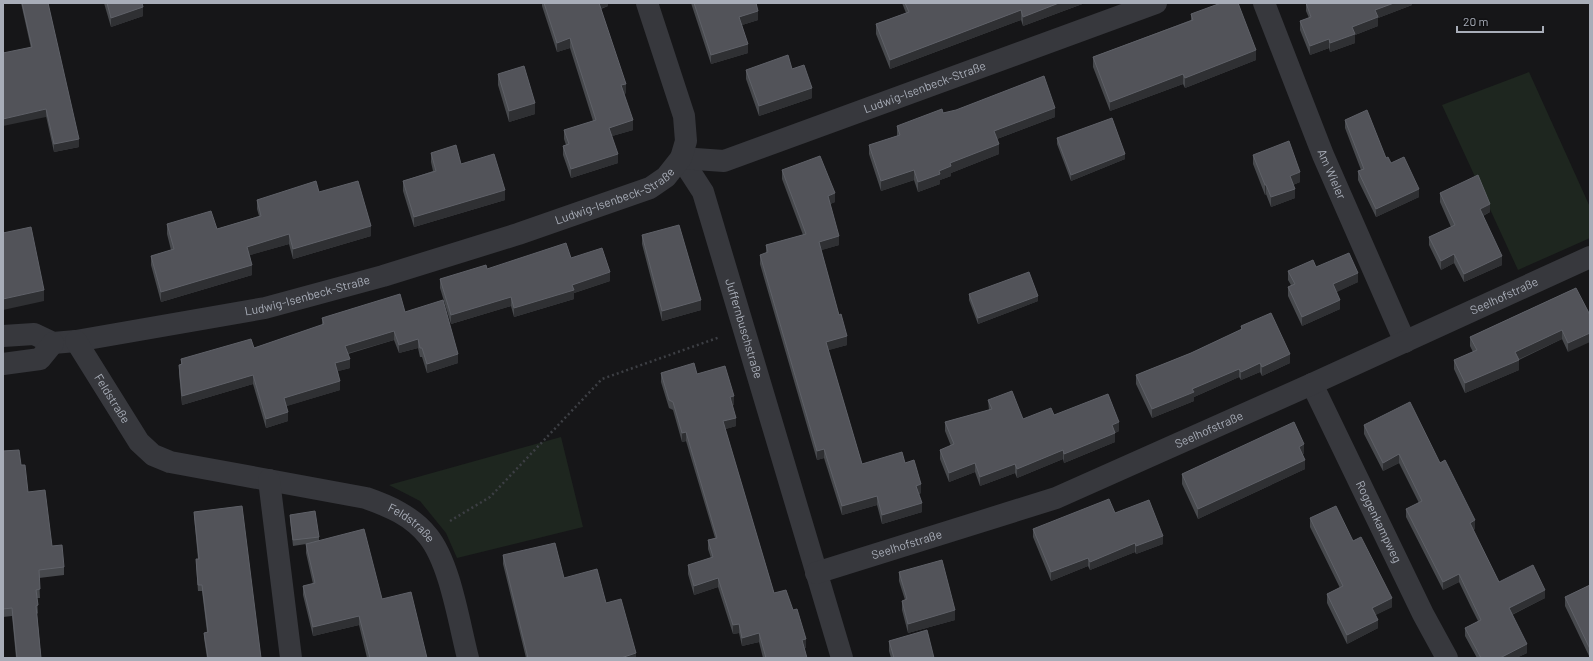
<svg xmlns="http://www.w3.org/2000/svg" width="1593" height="661" viewBox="0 0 1593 661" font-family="Barlow,sans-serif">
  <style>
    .green { fill: #1e261f }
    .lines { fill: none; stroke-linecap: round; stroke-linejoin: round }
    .path { stroke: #3d3f44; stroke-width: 2.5; stroke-dasharray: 2 3; stroke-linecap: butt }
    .minor { stroke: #37383d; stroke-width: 22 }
    .wall { fill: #47494d }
    .shaded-wall { fill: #2f3033 }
    .building { fill: #525359; stroke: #5f6168 }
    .labels { text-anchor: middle; stroke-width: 3; stroke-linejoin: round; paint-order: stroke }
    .street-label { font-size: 12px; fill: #a8adb8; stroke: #111113 }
  </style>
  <rect width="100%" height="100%" fill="#161618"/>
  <path class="green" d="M1529,72L1590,207V238L1518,270L1442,105Z
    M561,437L583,527L457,558L446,533L420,501L389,485Z"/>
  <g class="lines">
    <path class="path" d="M450,521L490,497L602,379L720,337"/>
    <g class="minor">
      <path id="s1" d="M1264,3L1323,155L1405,342"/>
      <path id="s2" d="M681,158L703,192L842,658"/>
      <path id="s3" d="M681,158L724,161L1156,3"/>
      <path id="s4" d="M3,336L34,334L53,343L76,341L265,308L383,276L518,234L650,188L666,177L681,158L686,141L684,116L647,3"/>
      <path id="s5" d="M76,341L139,442L153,455L170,462L366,498C389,506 412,516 428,536C450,563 459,623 468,658"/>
      <path d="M3,364L40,359L53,343"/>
      <path id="s6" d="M1312,384L1423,614L1447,658"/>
      <path d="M269,480L291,658"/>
      <path id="s7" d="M816,573L1056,498L1312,384L1590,257"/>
    </g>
  </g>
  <path class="wall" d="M21,3H48L79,147L54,152Z
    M104,3H142L143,16L111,27Z
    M542,3H608V6L601,9L626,93L624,94L633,130L612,136L618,163L571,178L563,155V146L566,145L564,139V130L593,121L570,48L557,52L542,6Z
    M691,3H756L758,20L742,25L748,53L711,64Z
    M902,3H1085L1023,26L1021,20L890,69L876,34V24L906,13Z
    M1306,3H1412V5L1378,18V26L1355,35V43L1330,52L1329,48L1310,55L1300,30V21L1309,18L1306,11Z
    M1191,14L1256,60L1185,88L1183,84L1110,111L1093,67V57L1191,20Z
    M792,69L812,98L759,116L746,79V70Z
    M498,74L535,114L509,122L498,85Z
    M1055,117L997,139L999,154L951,173V176L940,180V184L918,192L914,180L881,191L869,154V145L897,136V126Z
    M1345,120L1391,163L1419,197L1376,217L1358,180V171L1361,170L1345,128Z
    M1057,138L1125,159L1071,181L1057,144Z
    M431,153L461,164L505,200L414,227L403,191V181L433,171L431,162Z
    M1253,155L1300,182L1293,185L1295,198L1271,207L1266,194L1265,195L1253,164Z
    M782,170L835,202L830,204L839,245L821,250L847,345L828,350L862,464L905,463L921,493L919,494L922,512L882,524L877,505L842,515L824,458L817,460L760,264V255L766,253V245L803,235L782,179Z
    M319,192L371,236L293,259L289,244L250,255L252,275L161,302L151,265V256L171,250L167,234V224L217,229L259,216L257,209V200Z
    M1440,193L1490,212L1483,216L1502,265L1464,282L1454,263L1441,270L1429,245V237L1451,227L1440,202Z
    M642,235L701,310L662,321L642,244Z
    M571,258L610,281L574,293V299L514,317L511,306L451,324L440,288V279L487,269Z
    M1316,267L1358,282L1336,292L1340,309L1302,326L1288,296V287L1291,285L1288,280V271Z
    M1576,288L1568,352L1562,339L1519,360V370L1465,393L1454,369V360L1473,352L1470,346V337Z
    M969,294L1038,301L978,324L969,300Z
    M405,312L458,363L427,373L422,357H420L418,348L399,353L394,340L348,354L350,368L338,371L340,390L286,406L288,421L266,428L253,384L182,405L179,374V365H181V359L254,348L322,325V318Z
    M1241,326L1290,363L1262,376L1260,372L1241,380L1239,377L1194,397V401L1152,418L1136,384V375L1191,353L1241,330Z
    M661,373L697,374L734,405H732L736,426L725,429L774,593L806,648H804L807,658H763L759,642L742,646L739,633L733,634L718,587L694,595L688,574V565L711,558L708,549V540L715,538L686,441L682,442L673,410L669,408L661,382Z
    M988,400L1023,419L1054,415L1119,431L1115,433V442L1064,463L1063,459L1017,478L1015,473L980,486L975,472L949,482L940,459V450L951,446L945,431V422L989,410Z
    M1364,425L1440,463L1475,529L1473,530L1499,582L1545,598L1512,615L1527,653L1516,658H1477L1465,636V628L1478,621L1470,605L1459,582L1443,590L1406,517V509L1419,503L1399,463L1383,471L1364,434Z
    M3,451L21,465L28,492L52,546L64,567V575L39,578L40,598H37L38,613L37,614L41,658H16L12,616L3,617Z
    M1302,454L1305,469L1198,519L1182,484V474L1304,454Z
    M194,512L261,658H207L204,638V633L207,632L202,591H198L196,565V559H198L194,517Z
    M1115,513L1163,544L1136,554L1135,552L1090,570L1088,566L1051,581L1033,537V529Z
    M290,515L319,537V541L382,599L427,658H367L359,625L313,636L303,595V586L313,584L306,553V544L293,546L290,520Z
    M1310,518L1353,541L1392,607L1375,615L1378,628L1347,644L1327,603V594L1340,588L1310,527Z
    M503,555L564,578L606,603L636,658H526L503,564Z
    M899,572L955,620L908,633L902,610V601L905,600L899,581Z
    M1590,585V658L1565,606V597Z
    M889,641L934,658H891L889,651Z"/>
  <path class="shaded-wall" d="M598,3H608V6L598,9Z
    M1059,3H1085L1023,26V17Z
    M1394,3H1412V5L1378,18V26L1355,35V43L1330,52V43L1375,10Z
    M143,7V16L111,27V18Z
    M1021,10V20L890,69V60Z
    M758,11V20L739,26V17Z
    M570,38V48L557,52V43Z
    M1329,39V48L1310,55V46Z
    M748,44V53L711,64V55Z
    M1256,50V60L1185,88V78Z
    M1183,74V84L1110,111V102Z
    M626,84V93L621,95V85Z
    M812,88V98L759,116V106Z
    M535,103V114L509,122V111Z
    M1055,108V117L994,140V131Z
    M46,109V117L3,126V119Z
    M633,120V130L609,137V128Z
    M79,139V147L54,152V144Z
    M999,144V154L951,173V176L940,180V184L918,192V182L939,171L950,163Z
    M618,154V163L571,178V169Z
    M1125,154V159L1071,181V175Z
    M914,170V180L881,191V181Z
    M1300,172V182L1290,186V176Z
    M1265,185H1266V194L1265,195Z
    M1295,189V198L1271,207V197Z
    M1419,189V197L1376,217V209Z
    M505,190V200L414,227V217Z
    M835,193V202L828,205V196Z
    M1490,204V212L1480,217V209Z
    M371,226V236L293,259V249Z
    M289,234V244L247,256V247Z
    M839,236V245L819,251V242Z
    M1454,254V263L1441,270V261Z
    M1502,256V265L1464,282V274Z
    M252,265V275L161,302V292Z
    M610,272V281L574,293V299L514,317V308L572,285Z
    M1358,273V282L1333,294V284Z
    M44,290V301L3,310V299Z
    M1038,296V301L978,324V318Z
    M511,297V306L451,324V315Z
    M701,300V310L662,321V311Z
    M1340,300V309L1302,326V317Z
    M1562,330V339L1515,361V352Z
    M394,331V340L345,354V346Z
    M1590,333V342L1568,352V343Z
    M847,336V345L826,351V342Z
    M418,339V348L399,353V345Z
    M458,354V363L427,373V364Z
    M1290,354V363L1262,376V367Z
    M350,359V368L335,372V363Z
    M1519,360V370L1465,393V383Z
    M1260,363V372L1241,380V372Z
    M1239,369V377L1194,397V401L1152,418V409L1192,389Z
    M253,375V384L182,405V396Z
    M340,381V390L284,407V398Z
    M734,396V405L730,406V397Z
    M288,412V421L266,428V419Z
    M736,418V426L723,430V421Z
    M1119,422V431L1112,434V425Z
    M686,432V441L682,442V433Z
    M1115,433V442L1064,463V454Z
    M1304,444V454L1299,456V447Z
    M824,449V458L817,460V451Z
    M1063,450V459L1017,478V469Z
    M1399,454V463L1383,471V463Z
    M1305,460V469L1198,519V509Z
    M975,463V472L949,482V473Z
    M1015,464V473L980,486V477Z
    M921,484V493L916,494V486Z
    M877,496V505L842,515V506Z
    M922,503V512L882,524V515Z
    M1475,520V529L1470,531V523Z
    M1163,536V544L1136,554V546Z
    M1135,543V552L1090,570V562Z
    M1088,558V566L1051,581V572Z
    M1459,574V582L1443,590V582Z
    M718,578V587L694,595V586Z
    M1545,590V598L1509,616V608Z
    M1392,598V607L1372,617V608Z
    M955,610V620L908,633V624Z
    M359,616V625L313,636V627Z
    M1378,620V628L1347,644V635Z
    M739,624V633L733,634V625Z
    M759,633V642L742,646V638Z
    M806,639V648L802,649V640Z
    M1527,644V653L1516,658H1500Z
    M636,653V658H621Z"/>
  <path class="building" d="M22,3H48L79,139L54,144L46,109L3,119V53L32,47Z
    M107,3H142L143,7L111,18Z
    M544,3H599L626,84L621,85L633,120L609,128L618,154L571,169L563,146L569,144L564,130L596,120L570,38L557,43Z
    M694,3H756L758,11L739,17L748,44L711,55Z
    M905,3H1059L1023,17L1021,10L890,60L876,24L909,12Z
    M1221,3H1238L1256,50L1185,78L1183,74L1110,102L1093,57L1193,20L1191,14Z
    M1306,3H1394L1375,10L1378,17L1352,27L1355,34L1330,43L1329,39L1310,46L1300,21L1311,17Z
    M788,55L792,69L804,65L812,88L759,106L746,70Z
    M524,66L535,103L509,111L498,74Z
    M1044,76L1055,108L994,131L999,144L950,163L951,166L939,171L940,174L918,182L914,170L881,181L869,145L900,135L897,126L942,109L943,113L956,110Z
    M1367,110L1386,158L1388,157L1391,163L1404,157L1419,189L1376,209L1358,171L1364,169L1345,120Z
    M1112,118L1125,154L1071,175L1057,138Z
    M1289,141L1300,172L1290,176L1295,189L1271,197L1266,185H1265L1253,155Z
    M456,145L461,164L494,154L505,190L414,217L403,181L436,171L431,153Z
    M820,156L835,193L828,196L839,236L819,242L839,315L841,314L847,336L826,342L862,464L902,452L905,463L914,460L921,484L916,486L922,503L882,515L877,496L842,506L824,449L817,451L760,255L768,252L766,245L806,234L782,170Z
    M1478,175L1490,204L1480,209L1502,256L1464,274L1454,254L1441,261L1429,237L1455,225L1440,193Z
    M316,181L319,192L358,181L371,226L293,249L289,234L247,247L252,265L161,292L151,256L174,249L167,224L211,211L217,229L261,216L257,200Z
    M679,225L701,300L662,311L642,235Z
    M31,227L44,290L3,299V233Z
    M566,243L571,258L602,248L610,272L572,285L574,290L514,308L511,297L451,315L440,279L486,265L487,269Z
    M1349,253L1358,273L1333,284L1340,300L1302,317L1288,287L1295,284L1288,271L1313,260L1316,267Z
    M1029,272L1038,296L978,318L969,294Z
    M1576,288L1590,315V333L1568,343L1562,330L1515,352L1519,360L1465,383L1454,360L1477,350L1470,337Z
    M400,294L405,312L443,300L458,354L427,364L422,348H420L418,339L399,345L394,331L345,346L350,359L335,363L340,381L284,398L288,412L266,419L253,375L182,396L179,365L182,364L181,359L251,339L254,348L324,324L322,318Z
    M1271,313L1290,354L1262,367L1260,363L1241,372L1239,369L1192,389L1194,392L1152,409L1136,375L1191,353L1242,329L1241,326Z
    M694,363L697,374L725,366L734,396L730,397L736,418L723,421L774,593L786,590L793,610L797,609L806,639L802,640L807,658H766L759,633L742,638L739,624L733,625L718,578L694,586L688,565L713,557L708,540L717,538L686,432L682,433L673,402L669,400L661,373Z
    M1012,391L1023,419L1051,408L1054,415L1108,394L1119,422L1112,425L1115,433L1064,454L1063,450L1017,469L1015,464L980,477L975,463L949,473L940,450L954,444L945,422L992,409L988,400Z
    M1410,402L1440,463L1445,460L1475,520L1470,523L1499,582L1533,565L1545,590L1509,608L1527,644L1500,658H1481L1465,628L1481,620L1459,574L1443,582L1406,509L1422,501L1399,454L1383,463L1364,425Z
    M1294,422L1304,444L1299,447L1305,460L1198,509L1182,474Z
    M19,450L21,465H25L28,492L45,490L52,546L62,545L64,567L39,570L40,589L36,590L38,605L36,606L41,658H17L12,608L3,609V451Z
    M1109,499L1115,513L1149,500L1163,536L1136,546L1135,543L1090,562L1088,558L1051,572L1033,529Z
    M242,506L261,658H208L204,633L208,632L202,585H198L196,559H199L194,512Z
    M1336,506L1353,541L1361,537L1392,598L1372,608L1378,620L1347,635L1327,594L1343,586L1310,518Z
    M315,511L319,537L293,540L290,515Z
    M364,529L382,599L411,592L427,658H370L359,616L313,627L303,586L315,583L306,544Z
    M555,543L564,578L597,569L606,603L621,599L636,653L621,658H528L503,555Z
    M942,560L955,610L908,624L902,601L907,599L899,572Z
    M1590,585V649L1565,597Z
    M927,630L934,658H894L889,641Z"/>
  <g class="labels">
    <g class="street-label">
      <text dy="4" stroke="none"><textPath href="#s3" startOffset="257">Ludwig-Isenbeck-Straße</textPath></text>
      <text dy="4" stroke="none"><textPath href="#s1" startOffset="184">Am Wieler</textPath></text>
      <text dy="4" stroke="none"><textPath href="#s4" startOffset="635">Ludwig-Isenbeck-Straße</textPath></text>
      <text dy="4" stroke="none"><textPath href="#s4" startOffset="311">Ludwig-Isenbeck-Straße</textPath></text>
      <text dy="4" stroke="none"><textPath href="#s7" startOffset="743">Seelhofstraße</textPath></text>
      <text dy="4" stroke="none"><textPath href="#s2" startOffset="183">Juffernbuschstraße</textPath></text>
      <text dy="4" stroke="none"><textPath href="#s5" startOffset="68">Feldstraße</textPath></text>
      <text dy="4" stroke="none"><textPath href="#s7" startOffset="419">Seelhofstraße</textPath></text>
      <text dy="4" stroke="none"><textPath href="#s6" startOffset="153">Roggenkampweg</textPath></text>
      <text dy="4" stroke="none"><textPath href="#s5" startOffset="408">Feldstraße</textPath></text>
      <text dy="4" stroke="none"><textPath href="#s7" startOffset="95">Seelhofstraße</textPath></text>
    </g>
  </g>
  <rect width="1593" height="661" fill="none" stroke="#a8adb8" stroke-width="8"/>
  <path d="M1457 26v6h86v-6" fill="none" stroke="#a8adb8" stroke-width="2"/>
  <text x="1463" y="26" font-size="12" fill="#a8adb8" stroke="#111113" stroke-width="3" paint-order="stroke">20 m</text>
</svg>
